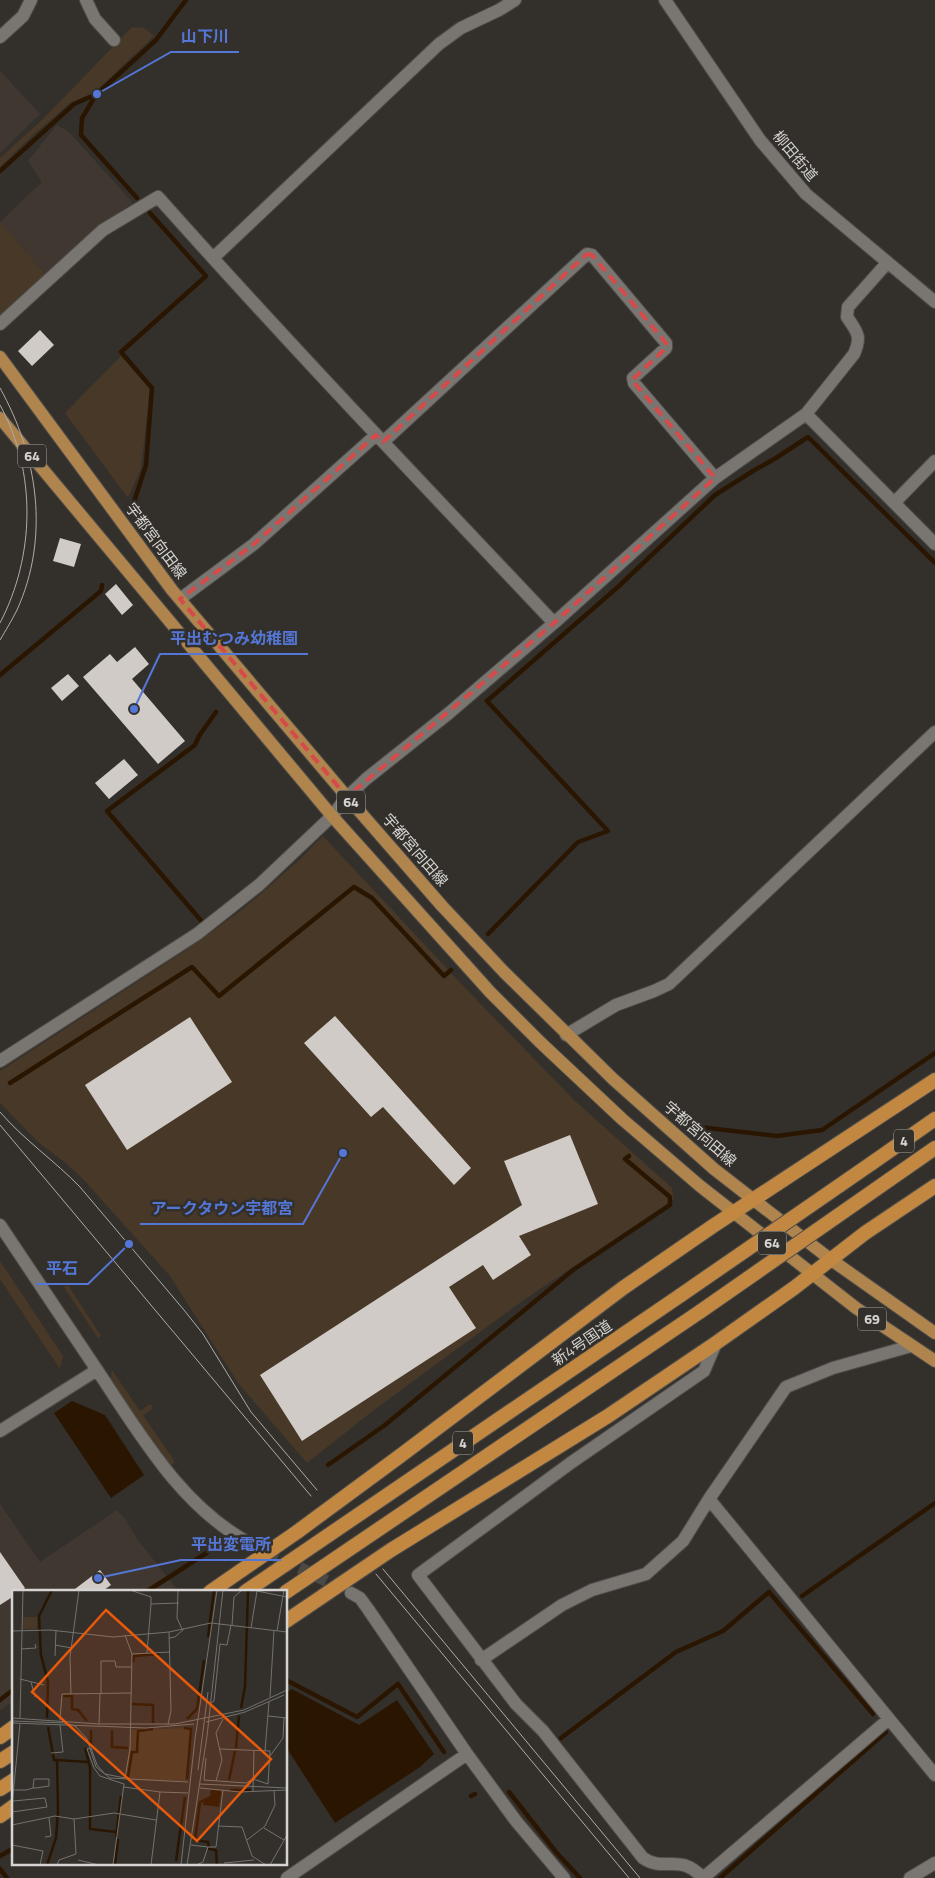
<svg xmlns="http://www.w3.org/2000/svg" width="935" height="1878" viewBox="0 0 935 1878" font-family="'Titillium Web','Noto Sans JP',sans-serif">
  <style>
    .built { fill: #403830 }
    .green { fill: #483827 }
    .water { fill: #2a1600 }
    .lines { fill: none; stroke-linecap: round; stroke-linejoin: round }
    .stream { stroke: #2a1600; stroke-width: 4.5 }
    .building { fill: #d0cbc7 }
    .minor-tunnel { stroke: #4b4945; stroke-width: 12; stroke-dasharray: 12 6; stroke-linecap: butt }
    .minor-casing { stroke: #4f4d4a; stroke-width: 14 }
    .tertiary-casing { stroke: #4f4d4a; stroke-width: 14 }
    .primary-casing { stroke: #4f4d4a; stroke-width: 14 }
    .trunk-casing { stroke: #4f4d4a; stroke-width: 16 }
    .minor { stroke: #797672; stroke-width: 12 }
    .tertiary { stroke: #797672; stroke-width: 12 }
    .primary { stroke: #b0844d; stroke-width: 12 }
    .trunk { stroke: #c28841; stroke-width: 14 }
    .tram { stroke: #aeaba9; stroke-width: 1 }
    .trunk-bridge-casing { stroke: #4f4d4a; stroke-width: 16; stroke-linecap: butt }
    .trunk-bridge { stroke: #c28841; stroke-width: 14 }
    .marked { fill: none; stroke: #d64a4a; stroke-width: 4; stroke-dasharray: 10 6; stroke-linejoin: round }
    .labels { text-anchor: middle; stroke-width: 5; stroke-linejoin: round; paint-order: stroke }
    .shield { fill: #33302c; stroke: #a5a3a0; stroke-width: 1 }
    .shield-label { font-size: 14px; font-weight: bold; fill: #d6d4d2 }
    .street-label { font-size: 15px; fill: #d6d4d2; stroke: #33302c }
    .inset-river { fill: none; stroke: #2a1600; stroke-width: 2.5 }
    .inset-road { fill: none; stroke: #74726e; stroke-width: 1 }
    .view { fill: #e8590c; fill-opacity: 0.15; stroke: #e8590c; stroke-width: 2.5 }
    .inset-edge { fill: none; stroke: #d6d4d2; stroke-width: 2.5 }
    .leader { fill: none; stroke: #5476d6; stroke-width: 2 }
    .callout-dot { fill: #5476d6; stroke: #33302c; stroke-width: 2 }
    .callout-label { font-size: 16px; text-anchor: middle; font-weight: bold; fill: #5476d6; stroke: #33302c; stroke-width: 5; stroke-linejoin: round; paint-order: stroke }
  </style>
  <rect width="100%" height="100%" fill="#33302c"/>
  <path class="built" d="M0,71L40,114L0,153Z
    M57,125L69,132L133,203L113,217L93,233L47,276L0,222L42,182L28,161Z
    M0,1504L40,1562L117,1510L125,1519L137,1539L176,1588L170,1592H14V1701L0,1710Z"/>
  <path class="green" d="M132,27L144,28L154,36L95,92L70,103L32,136L0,167V158L44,118Z
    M0,222L47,276L0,316Z
    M121,356L150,389L141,469L128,498L65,413Z
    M323,836L471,994L574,1100L672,1188L674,1199L521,1302L374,1410L307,1463L238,1383L170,1276L82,1178L67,1164L38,1142L0,1103V1071L191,947L243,909L297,862Z
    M0,1261L63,1356L60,1369L0,1279Z
    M68,1285L101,1336L98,1338L64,1287Z
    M112,1370L140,1411L149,1405H152V1409L143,1415L175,1462L169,1467L110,1382Z"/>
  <path class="water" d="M72,1401L105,1415L144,1475L111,1498L54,1413Z
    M292,1689L359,1725L397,1700L434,1754L420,1767L335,1823L286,1747V1693Z"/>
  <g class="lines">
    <path class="stream" d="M96,95L82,118L81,135L137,198
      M0,171L74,104L97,94L156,40L186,0
      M131,511L146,465L152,388L121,352L206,276L150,213
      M0,675L101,591L102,585
      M201,926L204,924L107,811L195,745L199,736L216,712
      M488,934L578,842L608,831L487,701L619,586L715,495L753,471L776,458L808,437L935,563
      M10,1083L192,967L219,996L354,887L372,898L444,976L451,970
      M690,1126L777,1136L822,1130L935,1053
      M328,1465L385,1425L573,1270L670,1205V1197L625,1159L629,1156
      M146,1592L208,1552
      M802,1596L935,1503
      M286,1680L357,1717L398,1684L444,1752
      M0,1700L14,1689
      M561,1738L676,1652L723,1631L769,1592L873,1714
      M509,1792L556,1852L580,1878
      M471,1796L475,1794
      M0,1856L14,1848
      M0,1869L7,1878
      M720,1878L886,1732"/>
  </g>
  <path class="building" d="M40,330L54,345L32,366L18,351Z
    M60,538L81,544L74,567L53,561Z
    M116,584L133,605L122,615L105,594Z
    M135,647L149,664L132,679L185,741L158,764L83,677L110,654L117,662Z
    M68,674L79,686L62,701L51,688Z
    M124,759L138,775L109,799L95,783Z
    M335,1016L471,1168L454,1185L383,1107L371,1117L304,1043Z
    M190,1017L232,1082L127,1150L85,1085Z
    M570,1135L598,1204L519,1236L531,1255L493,1280L483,1265L449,1287L476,1328L302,1441L260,1375L522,1205L504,1161Z
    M0,1552L25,1588L20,1592H14V1596L0,1605Z
    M100,1570L111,1585L101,1592H71Z"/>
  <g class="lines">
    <path class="minor-tunnel" d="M251,1544L351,1593"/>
    <g class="minor-casing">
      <path id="minor" d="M86,0L95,19L114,40
        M665,0L760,140L806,194L935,302
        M0,37L23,16L31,0
        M213,258L439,44L461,28L499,10L515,0
        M0,324L103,230L158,197C287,342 421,482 554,623
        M806,414L935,544
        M383,442L587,254L592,255L666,343V348L633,378L634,383L715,478
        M894,503L935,461
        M180,599L254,544L376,435
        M566,1035L616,1005L654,991L669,984L935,732
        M0,1061L197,934L259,885L332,816L347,797L366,779L449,713L554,623L715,478L806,414L854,354C862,336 857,332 847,317L848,307L887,263
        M716,1343L704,1371L572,1462L418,1575L516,1704L543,1731L643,1858C665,1873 679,1852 703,1878L889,1719
        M0,1431L97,1370C140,1434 181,1507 251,1544
        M709,1499L935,1775
        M351,1593L360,1598L368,1609L467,1754L516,1821L564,1878
        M481,1660L562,1605L592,1590L646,1574L683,1541L709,1499L786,1387L833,1368L911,1346
        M287,1878L467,1754
        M910,1878L935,1863"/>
    </g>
    <g class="tertiary-casing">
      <path id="tertiary" d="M0,1225L97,1370"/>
    </g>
    <g class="primary-casing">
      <path id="primary" d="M0,357L172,590L347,797L442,906L504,972L613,1079L714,1169L830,1259L935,1333
        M0,418L332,816L490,992L541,1043L622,1119L700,1186L856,1308L935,1361"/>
    </g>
    <g class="trunk-casing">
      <path id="trunk" d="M872,1163L935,1119
        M889,1180L935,1148
        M210,1592L297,1532L400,1456L623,1288L713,1226L935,1080
        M245,1592L681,1295
        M286,1592L701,1311
        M286,1621L391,1550L608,1416L716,1343L794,1288L865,1233L935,1186
        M0,1737L14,1727
        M0,1761L14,1752
        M0,1789L14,1780
        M0,1816L14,1806"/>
    </g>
    <use href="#minor" class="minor"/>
    <use href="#tertiary" class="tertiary"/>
    <use href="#primary" class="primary"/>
    <use href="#trunk" class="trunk"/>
    <path class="tram" d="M0,388C38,456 50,537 17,610C12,620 6,630 0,640
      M0,405C37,472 35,556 0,623
      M0,1112C24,1140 55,1161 80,1187L184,1310L203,1334L251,1412L317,1490
      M0,1125L311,1496
      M383,1569L640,1878
      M376,1574L629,1878"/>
    <g class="trunk-bridge-casing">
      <path id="trunk-bridge" d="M681,1295L872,1163
        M701,1311L889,1180"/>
    </g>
    <use href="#trunk-bridge" class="trunk-bridge"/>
  </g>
  <path class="marked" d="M587,254L592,255L666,343V348L632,380L715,478L554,623L347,797L180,599L254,544L376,435L383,442Z"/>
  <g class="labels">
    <g class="shield">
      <rect x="18" y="444.5" width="28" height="23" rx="4"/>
      <rect x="337" y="790.5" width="28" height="23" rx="4"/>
      <rect x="894" y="1129.5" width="20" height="23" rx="4"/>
      <rect x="758" y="1231.5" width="28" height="23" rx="4"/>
      <rect x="858" y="1307.5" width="28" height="23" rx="4"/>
      <rect x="453" y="1431.5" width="20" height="23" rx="4"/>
    </g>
    <g class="shield-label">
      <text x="32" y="461">64</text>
      <text x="351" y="807">64</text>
      <text x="904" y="1146">4</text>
      <text x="772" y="1248">64</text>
      <text x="872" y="1324">69</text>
      <text x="463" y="1448">4</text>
    </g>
    <g class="street-label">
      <text transform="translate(795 156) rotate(50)" y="5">柳田街道</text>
      <text transform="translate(156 541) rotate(53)" y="5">宇都宮向田線</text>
      <text transform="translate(415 850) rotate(49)" y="5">宇都宮向田線</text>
      <text transform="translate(700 1134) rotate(41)" y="5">宇都宮向田線</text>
      <text transform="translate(582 1343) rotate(-34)" y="5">新4号国道</text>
    </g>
  </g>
  <g transform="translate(12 1590)">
    <rect width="275" height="275" fill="#33302c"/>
    <path d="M11,27H25V39H11ZM179,138L173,191L114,190L119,140Z" fill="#483827"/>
    <path d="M201,202L209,203L207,217L191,215L192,211L200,207Z" fill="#2a1600"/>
    <path class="inset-river" d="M196,47L202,0M121,72L122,66L147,64M51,106H60V119L66,120L75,131M120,114L141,115V133M229,118L233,97L236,0M35,128L36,92L29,65L27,26L40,0M175,129L185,119L192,70M172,138L179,139L175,189M100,140V157L116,158M79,156V140M73,158L78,177V239L104,242M224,158L227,126M45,170L76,172M116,187L120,162H125L126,141L141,139M217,190L223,161M218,200H239M104,247L109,206M164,271L173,207M35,275L44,248L46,221L45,170H42L36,137M103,275L106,249M205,275L204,260L197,259L196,252L183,250L188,212L199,207L200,201L209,202"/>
    <path class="inset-road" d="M118,0L139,7V14L167,13M166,0L165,28L170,39M245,1L275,7M220,35L222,7L230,0M239,38L245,1M0,41L38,40L101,47L157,42L199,33L275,42M265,41L272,0M157,48L163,47L172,39M43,55L60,58M9,59L24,58L23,54M135,63L139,14M120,64L158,62M43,66L44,40M8,89L32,95M19,92L23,107M89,103V71H103L104,77H119M59,104L58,67L67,0M258,107L262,40M199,113L202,111L208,54L215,55L219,35M256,126L275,128M0,128L87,134H163L232,120L275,100M8,128L11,0M48,130L50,104L119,103M0,131L53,133L63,136L75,149L84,177L98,188L176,192M194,132L233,122L272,105M0,133L134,138L182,134M87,134L88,104M156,134L159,121L157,42M253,161L257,112M39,163L51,162L48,135M258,166L271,148L272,128M194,168L192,190L234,193L241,189L256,194L258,161L208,159M186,180L196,102M204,191L210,170L204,143L211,129M188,194L275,198M112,197L148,202M188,198L228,202L275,200M2,200H14L21,198H24L37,196V189H22L21,198M241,201L242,160M0,215L8,134M0,222L35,217L33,208L1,211M0,235L43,226L62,229L102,223L144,230M207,236L230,237L240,266L254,275M252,238L272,250M33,247L39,246L37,228M235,250L253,236L263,215L262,200M0,255L31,261L28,275M179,255L196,257M66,270L87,275M212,273L242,270M45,275L47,270L64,264L62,229M101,275L112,194L88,186L82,178L75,159L79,158L85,175L93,184L113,188L118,159L120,64L113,45M139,275L148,202L176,203M169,275L183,149L205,0M175,275L195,146L211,0M184,275L191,272L196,257H204L211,200M258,275L275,245"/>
    <path class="view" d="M94,20L259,169L185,251L20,102Z"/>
    <rect width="275" height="275" class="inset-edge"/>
  </g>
  <path class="leader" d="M97 94L171 52H239M134 709L160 654H308M343 1153L303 1224H140M129 1244L88 1284H36M98 1578L181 1560H281"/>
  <g class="callout-dot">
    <circle cx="97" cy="94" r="5"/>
    <circle cx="134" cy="709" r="5"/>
    <circle cx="343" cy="1153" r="5"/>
    <circle cx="129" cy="1244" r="5"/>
    <circle cx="98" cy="1578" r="5"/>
  </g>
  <g class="callout-label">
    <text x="205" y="42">山下川</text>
    <text x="234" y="644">平出むつみ幼稚園</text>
    <text x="222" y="1214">アークタウン宇都宮</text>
    <text x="62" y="1274">平石</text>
    <text x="231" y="1550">平出変電所</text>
  </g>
</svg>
